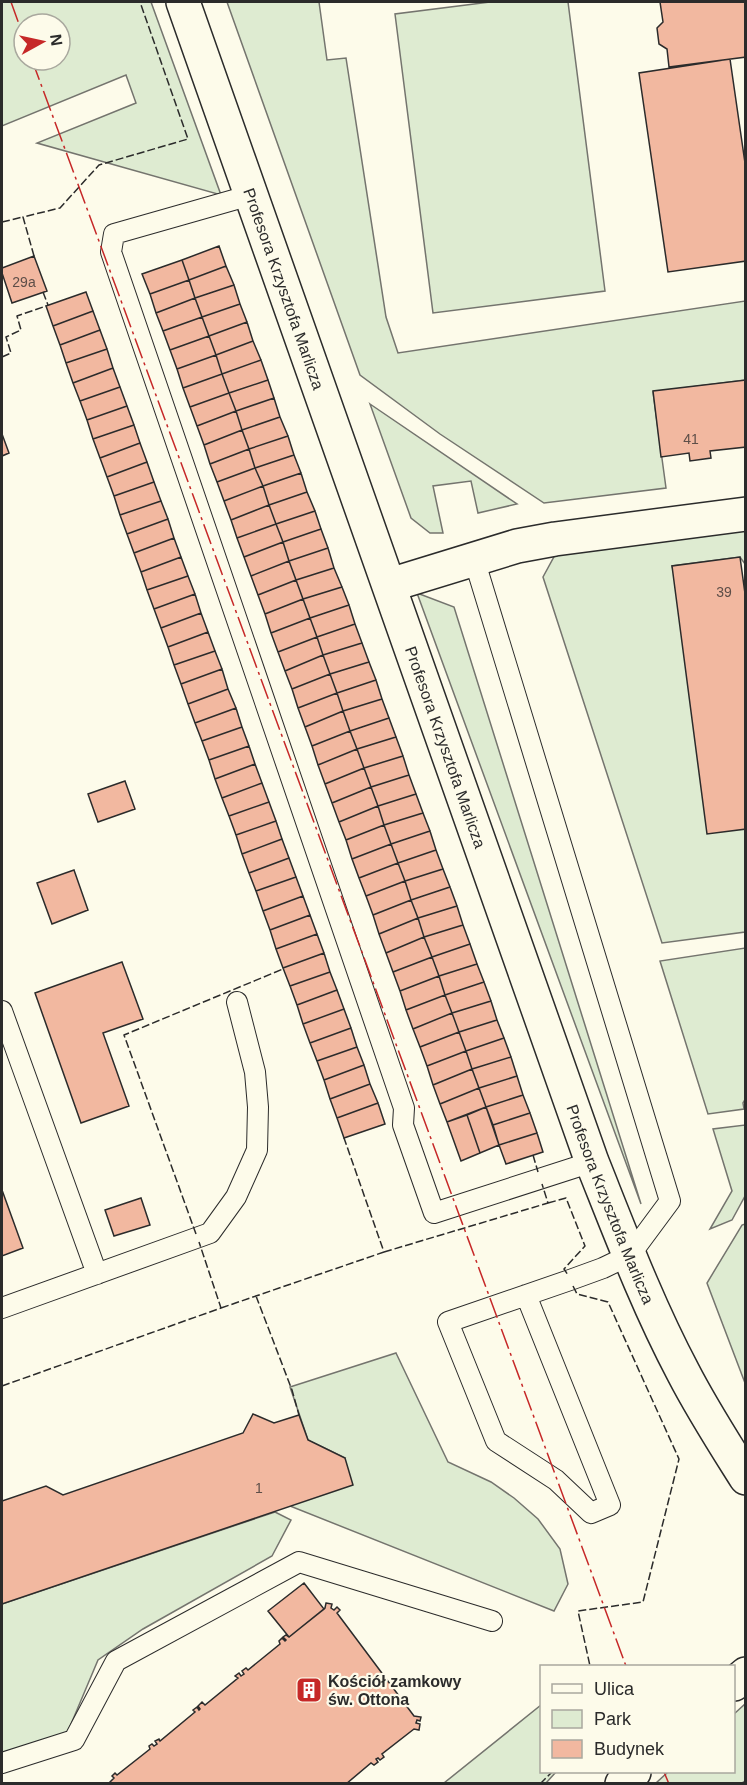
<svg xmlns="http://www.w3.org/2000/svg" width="747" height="1785" viewBox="0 0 747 1785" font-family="Helvetica,sans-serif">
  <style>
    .green { fill: #deebd1; stroke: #74746e; stroke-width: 1.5; fill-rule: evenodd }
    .building { fill: #f2b8a0; stroke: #2b2b2b; stroke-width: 1.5 }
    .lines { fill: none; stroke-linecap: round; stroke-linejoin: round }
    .service-casing { stroke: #2b2b2b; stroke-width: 22 }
    .minor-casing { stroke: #2b2b2b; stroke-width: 36 }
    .tertiary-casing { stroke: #2b2b2b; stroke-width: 36 }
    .service { stroke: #fdfbea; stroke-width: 20 }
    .minor { stroke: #fdfbea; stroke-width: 33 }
    .tertiary { stroke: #fdfbea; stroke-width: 33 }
    .fence { stroke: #2b2b2b; stroke-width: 1.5; stroke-dasharray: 8 3; stroke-linecap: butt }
    .power { stroke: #c62828; stroke-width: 1.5; stroke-dasharray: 21 4.5 3 4.5; stroke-linecap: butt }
    .labels { text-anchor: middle; stroke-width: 4.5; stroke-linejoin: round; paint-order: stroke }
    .number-label { font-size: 14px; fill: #5d4e48 }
    .street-label { font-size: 16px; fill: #2b2b2b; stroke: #fdfbea }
    .poi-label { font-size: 16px; font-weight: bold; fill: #2b2b2b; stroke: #fdfbea; text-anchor: start }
  </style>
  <rect width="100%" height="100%" fill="#fdfbea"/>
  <path class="green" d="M2,2H151L221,195L37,143L136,103L126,75L2,126ZM24,24H60V60H24Z
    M227,2H319L327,60L346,58L386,317L398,353L745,301V380L653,392L666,488L544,503L440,434L360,375Z
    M490,2H568L605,291L433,313L395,14Z
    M370,404L517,504L478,513L471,481L433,486L443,533H430L411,518Z
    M745,523V564L740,557L672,566L745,829V932L662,943L543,577L555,555Z
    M417,593L454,607L641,1204Z
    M745,948L746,1098L743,1103L744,1109L708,1114L660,961Z
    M745,1125V1196L732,1220L710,1229L732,1191L713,1129Z
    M745,1224L746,1383H745L707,1283L742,1225Z
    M396,1353L448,1462L491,1482L514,1498L538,1519L560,1549L568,1584L554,1611L290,1506L345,1458L308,1440L290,1387Z
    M275,1512L291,1520L272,1556L143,1629L98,1660L66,1736L2,1755V1604Z
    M745,1704L746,1780L742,1783H656L668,1772H734V1714Z
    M541,1705L542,1772H556L546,1783H444Z"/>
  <path class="building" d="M660,2H746V57L669,67L667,49L659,44L657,28L663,22Z
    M730,59L746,170V261L668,272L639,73Z
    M219,246L226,266L189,280L182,260Z
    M34,256L47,291L12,303L2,273V268Z
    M182,260L189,280L150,294L142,274Z
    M226,266L234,285L195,298L189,280Z
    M189,280L195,298L156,313L150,294Z
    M234,285L240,304L202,317L195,298Z
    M86,292L93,311L53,326L46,306Z
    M195,298L202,317L163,331L156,313Z
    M240,304L247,322L209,336L202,317Z
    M93,311L100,330L60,345L53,326Z
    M202,317L209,336L170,350L163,331Z
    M247,322L253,341L216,355L209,336Z
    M100,330L107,349L66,363L60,345Z
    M209,336L216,355L177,369L170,350Z
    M253,341L261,360L222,374L216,355Z
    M107,349L113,368L73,383L66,363Z
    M216,355L222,374L183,388L177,369Z
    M261,360L268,380L229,393L222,374Z
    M113,368L120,387L80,401L73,383Z
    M222,374L229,393L190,407L183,388Z
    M268,380L274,398L236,411L229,393Z
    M746,380V447L710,451L711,458L690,461L689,453L661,457L653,391Z
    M120,387L127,406L87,420L80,401Z
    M229,393L236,411L197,426L190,407Z
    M274,398L280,417L242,430L236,411Z
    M127,406L134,425L93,439L87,420Z
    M236,411L242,430L204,445L197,426Z
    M280,417L288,436L249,449L242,430Z
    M134,425L140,443L100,458L93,439Z
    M242,430L249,449L210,464L204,445Z
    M2,434L9,453L2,456Z
    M288,436L294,455L255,468L249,449Z
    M140,443L147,462L107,477L100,458Z
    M249,449L255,468L217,482L210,464Z
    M294,455L301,473L263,486L255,468Z
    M147,462L154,482L114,496L107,477Z
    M255,468L263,486L224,501L217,482Z
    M301,473L307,492L269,505L263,486Z
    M154,482L161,501L120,515L114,496Z
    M263,486L269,505L231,520L224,501Z
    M307,492L315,511L276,524L269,505Z
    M161,501L168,519L127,534L120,515Z
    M269,505L276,524L237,538L231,520Z
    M315,511L321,529L283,542L276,524Z
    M168,519L174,538L134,553L127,534Z
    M276,524L283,542L244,557L237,538Z
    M321,529L328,548L289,561L283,542Z
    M174,538L181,557L141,572L134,553Z
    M283,542L289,561L251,576L244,557Z
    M328,548L334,568L296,580L289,561Z
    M181,557L188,576L147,590L141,572Z
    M740,557L746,601V829L707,834L672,566Z
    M289,561L296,580L258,595L251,576Z
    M334,568L342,587L303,599L296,580Z
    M188,576L195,594L154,609L147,590Z
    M296,580L303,599L265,614L258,595Z
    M342,587L349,605L310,618L303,599Z
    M195,594L201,613L161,628L154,609Z
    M303,599L310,618L271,633L265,614Z
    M349,605L355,624L317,637L310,618Z
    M201,613L208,632L168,647L161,628Z
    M310,618L317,637L278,652L271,633Z
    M355,624L362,643L323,655L317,637Z
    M208,632L215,651L174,665L168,647Z
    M317,637L323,655L285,671L278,652Z
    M362,643L369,662L330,674L323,655Z
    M215,651L222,669L181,684L174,665Z
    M323,655L330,674L292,689L285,671Z
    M369,662L376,680L337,693L330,674Z
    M222,669L228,689L188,704L181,684Z
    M330,674L337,693L298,708L292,689Z
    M376,680L382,699L343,711L337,693Z
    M228,689L236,708L195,723L188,704Z
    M337,693L343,711L305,727L298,708Z
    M382,699L389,718L350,731L343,711Z
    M236,708L242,727L202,741L195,723Z
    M343,711L350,731L312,746L305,727Z
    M389,718L396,737L357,749L350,731Z
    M242,727L249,746L209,760L202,741Z
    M350,731L357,749L318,765L312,746Z
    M396,737L403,756L364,768L357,749Z
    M249,746L255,764L215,779L209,760Z
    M357,749L364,768L325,784L318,765Z
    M403,756L409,775L371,787L364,768Z
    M255,764L262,783L222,798L215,779Z
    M364,768L371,787L332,803L325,784Z
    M409,775L416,794L378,806L371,787Z
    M125,781L135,809L98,822L88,794Z
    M262,783L269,802L229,816L222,798Z
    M371,787L378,806L339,822L332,803Z
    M416,794L423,813L384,825L378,806Z
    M269,802L276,821L236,835L229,816Z
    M378,806L384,825L346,840L339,822Z
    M423,813L430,831L391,844L384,825Z
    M276,821L282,839L242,854L236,835Z
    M384,825L391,844L352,859L346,840Z
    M430,831L436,850L398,863L391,844Z
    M282,839L289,858L249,873L242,854Z
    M391,844L398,863L359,878L352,859Z
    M436,850L443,869L405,881L398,863Z
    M289,858L296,877L256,891L249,873Z
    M398,863L405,881L366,896L359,878Z
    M443,869L450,887L411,900L405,881Z
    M74,870L88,910L52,924L37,883Z
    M296,877L303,896L263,911L256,891Z
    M405,881L411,900L373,915L366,896Z
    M450,887L457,906L418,918L411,900Z
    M303,896L310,915L270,930L263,911Z
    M411,900L418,918L379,934L373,915Z
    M457,906L463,925L424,937L418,918Z
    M310,915L317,934L276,949L270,930Z
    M418,918L424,937L386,953L379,934Z
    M463,925L470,944L432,957L424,937Z
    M317,934L324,953L283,968L276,949Z
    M424,937L432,957L393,972L386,953Z
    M470,944L477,964L439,976L432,957Z
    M324,953L330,972L290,986L283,968Z
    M432,957L439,976L400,991L393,972Z
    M122,962L143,1019L103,1033L129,1106L81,1123L35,993Z
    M477,964L484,982L445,995L439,976Z
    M330,972L337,990L297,1005L290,986Z
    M439,976L445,995L406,1010L400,991Z
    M484,982L491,1001L452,1013L445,995Z
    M337,990L344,1009L303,1024L297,1005Z
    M445,995L452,1013L413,1029L406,1010Z
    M491,1001L497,1020L459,1032L452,1013Z
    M344,1009L351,1028L310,1043L303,1024Z
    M452,1013L459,1032L420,1047L413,1029Z
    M497,1020L504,1038L466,1051L459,1032Z
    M351,1028L357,1047L317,1061L310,1043Z
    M459,1032L466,1051L427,1066L420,1047Z
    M504,1038L511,1057L472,1069L466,1051Z
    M357,1047L364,1065L324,1080L317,1061Z
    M466,1051L472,1069L433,1085L427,1066Z
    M511,1057L517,1076L479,1088L472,1069Z
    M364,1065L370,1084L330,1099L324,1080Z
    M472,1069L479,1088L440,1104L433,1085Z
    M517,1076L523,1095L486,1107L479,1088Z
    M370,1084L378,1103L337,1118L330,1099Z
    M479,1088L486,1107L447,1122L440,1104Z
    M523,1095L530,1113L493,1125L486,1107Z
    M378,1103L385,1124L344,1138L337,1118Z
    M486,1107L499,1145L480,1153L467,1115Z
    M530,1113L537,1133L499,1145L493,1125Z
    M467,1115L480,1153L461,1161L447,1122Z
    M537,1133L543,1152L506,1164L499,1145Z
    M2,1190L23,1248L2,1256Z
    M141,1198L150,1225L114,1236L105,1210Z
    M253,1414L274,1423L299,1415L308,1440L345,1458L353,1485L2,1604V1501L46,1486L63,1495L243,1433Z
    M304,1583L324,1609L289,1637L268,1611Z
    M326,1603L332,1604L331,1608L334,1610L337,1607L340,1610L337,1613L414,1716L421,1717L420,1721L417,1720L416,1723L420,1724L419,1730L414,1729L382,1754L384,1757L380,1760L378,1758L376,1759L378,1762L374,1765L371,1763L346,1784H108L114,1778L112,1776L115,1773L117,1775L150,1749L149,1746L152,1744L154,1746L157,1744L155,1741L159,1739L160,1741L195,1712L193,1710L197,1707L199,1710L200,1709L198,1706L202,1702L205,1705L238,1678L235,1676L239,1673L241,1676L244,1674L242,1671L246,1668L248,1670L280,1644L279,1641L282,1638L285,1641L286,1640L283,1637L286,1635L289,1637L325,1608Z"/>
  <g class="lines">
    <g class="service-casing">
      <path id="service" d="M251,195L114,234L111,252L404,1108L403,1125L434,1213L592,1162
        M474,559L670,1201L630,1255L603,1268L570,1280L448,1322L496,1441L556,1480L591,1513L610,1505L526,1295
        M2,1011L97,1274
        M2,1308L210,1233L236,1197L257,1150L258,1107L255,1072L237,1002
        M2,1763L74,1740L116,1661L299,1562L492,1621"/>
    </g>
    <g class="minor-casing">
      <g id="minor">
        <path id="s1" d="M183,2L592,1162C620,1232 647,1304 683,1372C702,1409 724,1443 746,1478"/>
        <path d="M390,585L517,546L555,539L746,514"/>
      </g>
    </g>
    <g class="tertiary-casing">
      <path id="tertiary" d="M734,1684L746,1674
        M622,1784L634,1772"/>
    </g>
    <use href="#service" class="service"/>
    <use href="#minor" class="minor"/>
    <use href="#tertiary" class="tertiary"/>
    <path class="fence" d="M2,222L23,217
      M34,256L23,217L60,208L99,165L188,139L140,2
      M43,292L48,305
      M2,357L11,353L6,337L21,330L17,316L46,306
      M533,1155L538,1172
      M548,1203L566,1198L585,1246L564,1269L568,1275
      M196,1234L124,1035L283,969
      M384,1252L548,1203L542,1184
      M573,1286L577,1294L608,1302L679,1459L643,1602L578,1611L590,1666
      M256,1296L292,1390L299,1415
      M221,1308L384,1252L344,1138
      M2,1386L221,1308L199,1242
      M540,1784L552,1772"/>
    <path class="power" d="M11,2L24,38
      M32,60L626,1666
      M664,1772L669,1784"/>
  </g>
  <defs>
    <g id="building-square" transform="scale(1.35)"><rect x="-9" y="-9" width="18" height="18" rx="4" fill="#c62828" stroke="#fdfbea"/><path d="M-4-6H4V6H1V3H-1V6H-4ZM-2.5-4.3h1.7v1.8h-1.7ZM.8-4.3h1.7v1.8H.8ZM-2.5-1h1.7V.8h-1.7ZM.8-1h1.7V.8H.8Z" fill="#fff"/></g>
  </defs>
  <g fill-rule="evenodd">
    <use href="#building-square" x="309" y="1690"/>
  </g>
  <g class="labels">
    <g class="number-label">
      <text x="24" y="287">29a</text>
      <text x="691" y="444">41</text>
      <text x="724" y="597">39</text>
      <text x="259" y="1493">1</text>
    </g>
    <g class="street-label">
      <text dy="6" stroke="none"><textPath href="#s1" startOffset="304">Profesora Krzysztofa Marlicza</textPath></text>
      <text dy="6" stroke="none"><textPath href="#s1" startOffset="790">Profesora Krzysztofa Marlicza</textPath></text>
      <text dy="6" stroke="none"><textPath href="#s1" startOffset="1276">Profesora Krzysztofa Marlicza</textPath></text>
    </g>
    <g class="poi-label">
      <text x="328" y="1687">Kościół zamkowy<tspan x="328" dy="18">św. Ottona</tspan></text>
    </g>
  </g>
  <rect width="747" height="1785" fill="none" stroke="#2b2b2b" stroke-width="6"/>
  <rect x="540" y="1665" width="195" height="108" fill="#fdfbea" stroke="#a9a89e" stroke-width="1.5"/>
  <rect x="552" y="1684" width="30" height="9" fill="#fdfbea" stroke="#a9a89e" stroke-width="1.5"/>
  <text x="594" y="1695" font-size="18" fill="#2b2b2b">Ulica</text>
  <rect x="552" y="1710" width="30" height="18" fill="#deebd1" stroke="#a9a89e" stroke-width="1.5"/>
  <text x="594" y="1725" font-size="18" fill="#2b2b2b">Park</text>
  <rect x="552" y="1740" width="30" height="18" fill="#f2b8a0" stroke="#a9a89e" stroke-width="1.5"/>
  <text x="594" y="1755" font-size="18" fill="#2b2b2b">Budynek</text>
  <g transform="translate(42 42) rotate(82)"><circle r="28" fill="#fdfbea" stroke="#a9a89e" stroke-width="1.5"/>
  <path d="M0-4.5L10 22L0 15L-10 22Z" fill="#c62828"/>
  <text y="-9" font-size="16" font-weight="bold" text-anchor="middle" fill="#2b2b2b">N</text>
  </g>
</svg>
